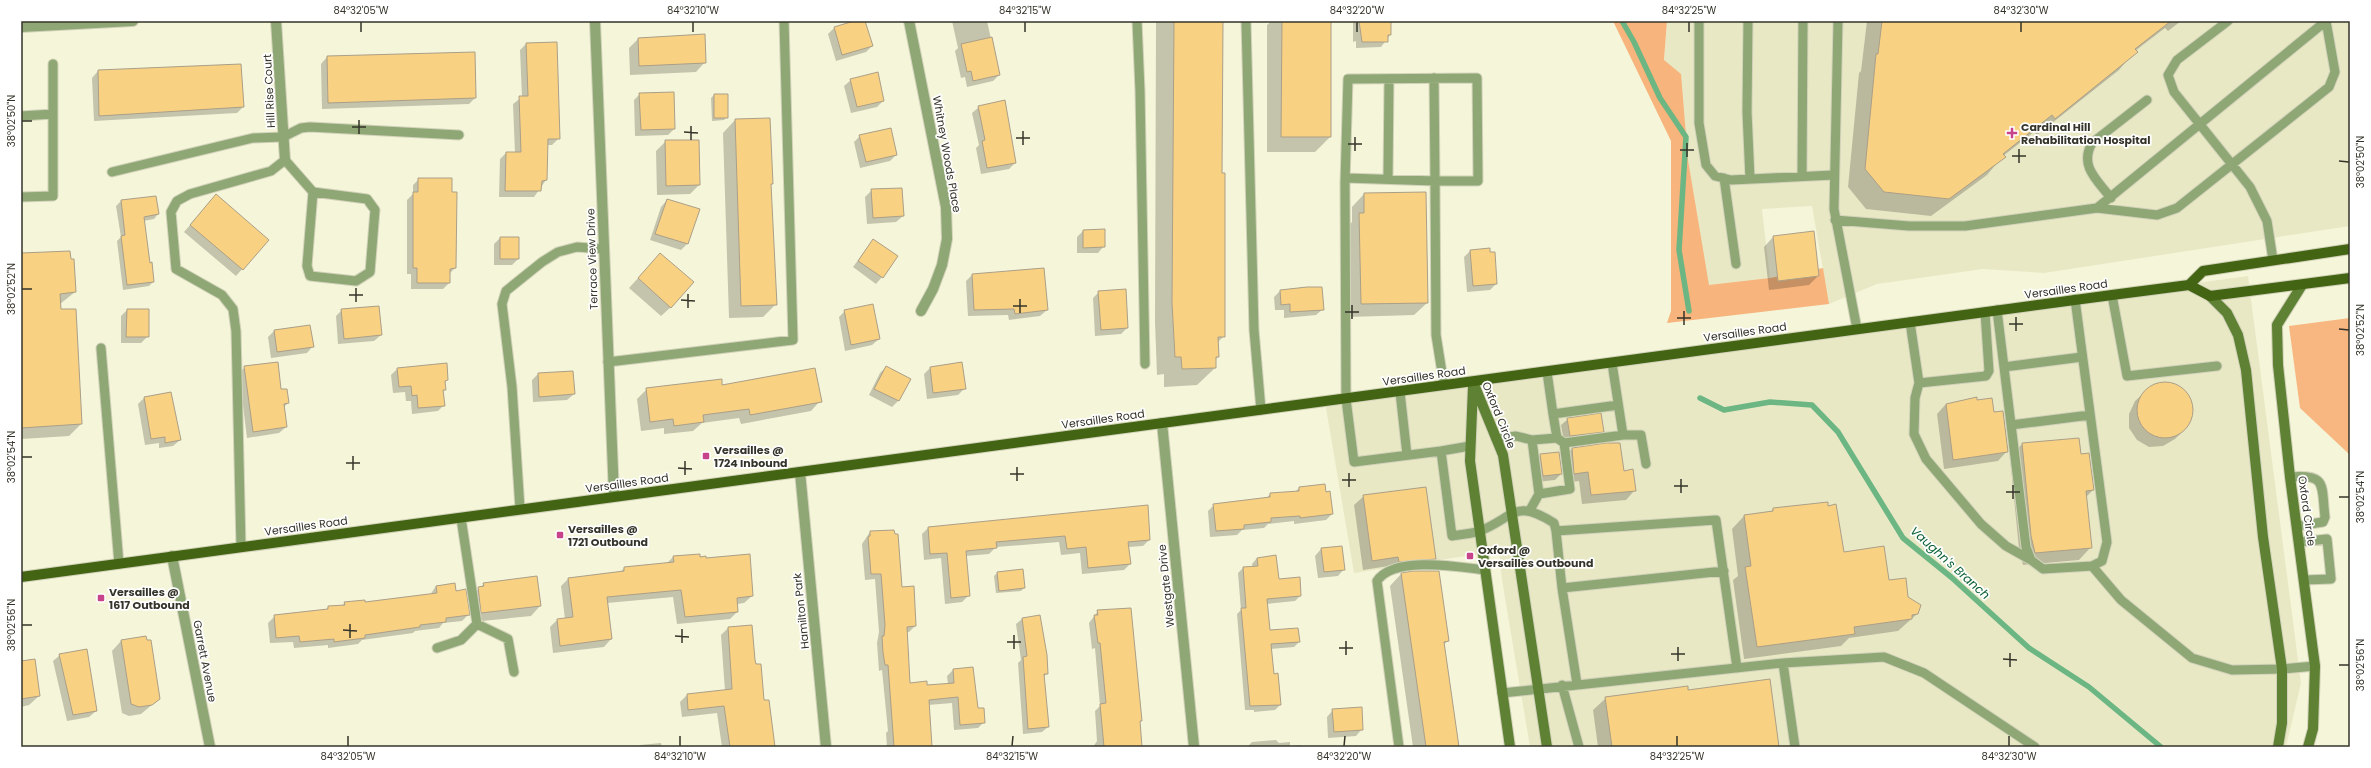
<svg xmlns="http://www.w3.org/2000/svg" width="2371" height="768" viewBox="0 0 2371 768" font-family="Poppins,sans-serif">
  <style>
    .built { fill: #e9e8c5 }
    .green { fill: #f8b680 }
    .forest { fill: #f7b47c }
    .shadow { fill: #0003 }
    .lines { fill: none; stroke-linecap: round; stroke-linejoin: round }
    .stream { stroke: #6cb683; stroke-width: 5.5 }
    .building { fill: #f9d183; stroke: #ab9f87 }
    .lane-casing { stroke: #d2d2ba; stroke-width: 11 }
    .street-casing { stroke: #d2d2ba; stroke-width: 12 }
    .secondary-casing { stroke: #d2d2ba; stroke-width: 12 }
    .primary-casing { stroke: #d2d2ba; stroke-width: 12 }
    .lane { stroke: #8ea775; stroke-width: 9 }
    .street { stroke: #8ea775; stroke-width: 10 }
    .secondary { stroke: #5f8134; stroke-width: 10 }
    .primary { stroke: #436412; stroke-width: 10 }
    .ticks { fill: none; stroke: #35342a; stroke-width: 1.5 }
    .poi-dot { fill: #c7448a; stroke: #fff; stroke-width: 1.5 }
    .labels { text-anchor: middle; stroke-width: 3.5; stroke-linejoin: round; paint-order: stroke }
    .street-label { font-size: 11px; fill: #35342a; stroke: #fff }
    .poi-label { font-size: 11px; font-weight: bold; fill: #35342a; stroke: #fff; text-anchor: start }
    .water-label { font-size: 12px; font-style: italic; fill: #0c6334; stroke: #fff }
    .neatline { fill: none; stroke: #35342a; stroke-width: 1.5 }
    .ticks-label { font-size: 10px; text-anchor: middle; fill: #35342a }
  </style>
  <rect width="100%" height="100%" fill="#f5f5d9"/>
  <path class="built" d="M1667,21H2350V226L2044,273L1983,269L1877,284L1829,304L1812,206L1762,209L1770,278L1698,289L1664,61Z
    M2248,276L2301,683L2286,747H1530L1502,580L1499,551L1354,573L1325,402Z"/>
  <path class="green" d="M2350,318V455L2300,408L2289,326Z"/>
  <path class="forest" d="M1613,21H1667L1664,60L1681,74L1688,160L1709,285L1770,278L1823,268L1829,304L1667,323L1671,311V141Z"/>
  <path class="shadow" d="M858,21H864L872,46L866,52L836,61L828,34L834,28Z
    M952,21H987L999,75L993,81L967,87L965,77L961,78L955,51L958,48Z
    M1156,21H1222L1221,174L1224,336L1217,343L1218,357L1215,360V368L1197,385L1164,387V374L1157,375L1155,322Z
    M1272,21H1330V137L1315,152H1267V25Z
    M1353,21H1390V35L1381,47L1356,48V41L1353,42Z
    M1867,21H2181L2168,31L2165,28L2135,51L2119,70L2037,135L2034,132L2003,156L1987,175L1931,216L1866,209L1848,187L1859,73L1861,71Z
    M638,39L705,62L696,72L630,75L629,48Z
    M556,43L559,138L552,145H546V180L534,197H499L500,159L506,153H515L513,104L522,97L520,50L526,44Z
    M327,57L475,98L469,104L322,109L321,64Z
    M240,65L243,107L237,113L94,121L92,78L98,71Z
    M851,80L883,101L877,107L851,113L844,86Z
    M640,94L674,129L668,135L635,136L634,100Z
    M714,95L727,117L724,120L712,121L711,98Z
    M979,107L1015,163L1009,169L981,174L976,148L979,145L972,113Z
    M735,120L772,184L770,185L776,304L763,317L729,318L723,133Z
    M860,136L896,155L890,161L860,168L854,142Z
    M666,141L699,185L690,194L657,195L656,151Z
    M419,179L455,268L449,274V283L443,289H411V274H407V200L413,194V185Z
    M872,190L903,216L896,222L867,224L865,197Z
    M1364,194L1427,303L1414,315L1348,317L1347,227L1352,222V207Z
    M667,200L687,244L681,250L650,240L661,207Z
    M121,201L158,214L154,219L143,221L149,264L153,282L149,286L123,290L117,241L121,237L116,206Z
    M210,202L268,240L236,276L184,232Z
    M1083,231L1104,246L1098,253H1077V237Z
    M1773,237L1818,276L1809,285L1769,290L1764,247Z
    M500,238L518,259L512,265H494V244Z
    M873,240L882,277L876,284L853,267Z
    M1489,249L1496,284L1490,290L1467,292L1464,257L1470,251Z
    M21,254L75,292L60,304L81,424L69,436L21,439Z
    M660,254L671,307L661,316L629,288Z
    M972,275L1047,310L1040,316L1009,320L1008,315L968,316L966,281Z
    M1280,291L1323,309L1316,315L1284,318V310H1275L1274,297Z
    M1099,292L1127,328L1121,334L1095,336L1093,298Z
    M127,310L148,336L141,343H121V316Z
    M342,310L381,335L374,341L338,344L336,316Z
    M845,311L879,339L872,345L845,351L839,317Z
    M310,326L313,346L307,353L271,358L268,337L274,331Z
    M961,363L965,388L958,395L927,399L924,374L930,368Z
    M245,367L281,390L288,403L283,408L286,427L279,433L247,438L239,373Z
    M886,367L909,379L898,401L892,407L869,395L880,373Z
    M397,369L447,380L444,383L445,390L442,392L444,405L438,411L412,414L411,401H406L405,392L393,393L391,375Z
    M572,372L574,394L567,400L533,402L532,380L538,374Z
    M2171,383L2184,390L2191,402L2192,416L2185,429L2175,439L2163,446L2149,447L2137,440L2129,428V414L2135,401L2145,392L2157,384Z
    M721,386L820,401L811,411L741,424L739,418L702,423L693,431L664,434V428L641,431L637,399L647,389Z
    M144,398L180,440L173,446L159,448V443L145,445L138,404Z
    M1976,401L1993,413L2007,451L1998,461L1944,469L1937,414L1946,404Z
    M1568,419L1603,431L1597,437L1564,442L1561,425Z
    M2078,439L2080,455L2093,490L2086,497L2091,547L2079,560L2023,565L2019,549L2010,457L2022,444Z
    M1572,449L1623,472L1635,490L1626,500L1582,504L1579,481L1565,483L1563,458Z
    M1540,455L1561,474L1555,480L1537,482L1534,461Z
    M1299,488L1325,493L1332,514L1326,520L1294,524V521L1268,524L1264,528L1242,530L1237,535L1210,537L1208,511L1214,505L1266,499L1270,494L1295,492Z
    M1364,496L1435,559L1425,568L1390,571L1389,566L1363,570L1354,505Z
    M1773,509L1888,581L1908,597L1917,614L1898,631L1849,638L1841,646L1744,659L1733,580L1738,576L1732,529L1744,516L1770,513Z
    M928,528L1149,540L1143,546L1128,547L1130,564L1124,570L1082,574L1080,553L1061,555L1059,542L996,547L989,554L965,556L968,596L962,602L945,604L941,558L924,560L922,534Z
    M870,532L901,588L915,626L909,632H906L909,684L926,686L948,684L947,676L953,670L984,722L978,728L954,730L952,703L928,705L931,747H887L886,733L888,731L882,670L879,671L877,643L879,632L875,579L865,580L862,544Z
    M1321,549L1344,569L1338,576L1318,578L1315,556Z
    M673,557L706,559L752,596L744,603L737,604V612L730,619L677,624L673,597L607,603L611,639L604,647L553,653L550,627L557,620L565,619L561,586L568,579L620,573L624,568L666,564Z
    M1257,558L1278,580L1300,596L1295,601L1266,604L1269,631L1299,642L1294,647L1270,649L1273,675L1280,705L1275,710L1254,712V710H1245L1237,614L1241,610L1238,573L1243,568H1253L1252,564Z
    M1438,572L1448,641L1443,645L1458,747H1413L1390,586L1401,574Z
    M997,573L1024,588L1021,591L996,593L994,576Z
    M454,584L455,592L468,615L462,621L443,623L439,628L415,631L413,633L362,640L358,644L328,648V645L294,648L293,642L270,643L268,623L275,616L326,610L328,607L341,606L345,603H364L430,595L436,586Z
    M484,584L540,606L531,616L472,622L468,598Z
    M1098,611L1141,720L1139,723L1141,747H1093L1097,741L1095,711L1100,706L1095,648L1092,649L1089,623Z
    M1039,617L1047,674L1043,677L1048,727L1042,732L1023,734L1018,663L1021,660L1016,624L1022,619Z
    M728,628L754,661L774,747H722L717,713L682,717L680,702L687,695L725,691L721,635Z
    M145,637L159,699L141,714L129,716L122,713L112,651L121,641Z
    M60,655L96,711L89,717L67,721L53,661Z
    M21,662L39,696L29,705L21,707Z
    M1688,691L1778,747H1598L1593,710L1606,698Z
    M1333,710L1362,729L1356,736L1328,738L1327,717Z
    M1276,740L1279,743L1290,742V746L1301,745V747H1247L1252,742Z
    M661,743L662,747H638L640,745Z"/>
  <g class="lines">
    <path class="stream" d="M1622,21L1634,42L1660,98L1686,137L1679,250L1689,311
      M1700,398L1724,410L1770,402L1812,405L1838,432L1903,538L1951,577L2029,648L2089,687L2161,747"/>
  </g>
  <path class="building" d="M854,21H865L873,46L842,55L834,27Z
    M1174,21H1223L1222,173H1225V337H1218L1219,357H1216V368L1182,369L1181,357H1175L1172,303Z
    M1282,21H1331V137H1281Z
    M1359,21H1391V35H1388V42H1362Z
    M1882,21H2171L2135,49L2138,52L2055,119L2052,115L2003,154L2006,157L1949,199L1884,192L1865,169L1876,54H1878Z
    M705,34L706,63L639,66L638,38Z
    M992,37L1000,75L973,81L971,71L967,72L961,44Z
    M557,42L560,139H548L547,180L542,181L541,191H505L506,152H521L519,96H528L526,43Z
    M475,52L476,98L328,103L327,56Z
    M241,64L244,107L99,116L98,70Z
    M878,72L884,101L857,107L850,79Z
    M674,92L675,129L641,130L639,93Z
    M714,94H728V118H714Z
    M1005,100L1016,163L987,168L982,141L985,140L978,106Z
    M770,118L773,184H771L777,305L741,306L735,119Z
    M891,128L897,155L866,162L859,135Z
    M665,140H699L700,185L666,186Z
    M418,178H452V192H457L456,268L450,269V283H417V268H413V192H418Z
    M902,188L904,216L873,218L871,189Z
    M1426,192L1428,303L1361,304L1359,213H1364V193Z
    M216,194L269,240L243,270L190,225Z
    M156,196L159,214L144,217L150,263L152,262L154,282L127,285L121,236L125,235L121,200Z
    M667,199L700,209L688,244L655,234Z
    M1105,229V247L1083,248V230Z
    M1814,231L1819,276L1778,281L1773,236Z
    M500,237H519V259H500Z
    M873,239L898,256L883,278L858,261Z
    M1490,248V252H1495L1497,284L1473,286L1470,250Z
    M70,251L71,259H74L76,292L60,294L61,309H76L82,424L21,428V253Z
    M660,253L694,282L671,308L638,278Z
    M1044,268L1048,310L1015,314L1014,309L974,310L972,274Z
    M1307,287H1322L1324,310L1290,312V304L1281,305L1280,290Z
    M1126,289L1128,328L1101,330L1098,291Z
    M873,304L880,339L851,345L844,310Z
    M379,306L382,335L344,339L341,309Z
    M127,309H149V337H126Z
    M310,325L314,347L277,352L274,330Z
    M278,362L281,389H287L289,403L284,404L287,427L253,432L244,366Z
    M962,362L966,389L933,393L930,367Z
    M447,363L448,380L445,381L446,390H443L445,406L418,408L417,395L412,396L411,386L399,387L397,368Z
    M886,366L911,379L899,401L874,389Z
    M815,368L822,402L750,415L749,409L703,415L704,422L674,426L673,419L650,422L646,388L722,379V385Z
    M573,371L575,394L539,397L538,373Z
    M2137 410a28 28 0 1 1 56 0a28 28 0 1 1-56 0Z
    M171,392L181,440L165,443V437L151,439L144,397Z
    M1977,397V400L1992,398L1994,412L2003,411L2008,452L1953,460L1946,404Z
    M1601,413L1604,432L1570,436L1567,418Z
    M2079,438L2081,454L2089,453L2094,490L2086,491L2092,548L2035,553L2031,536L2022,443Z
    M1606,443H1620L1624,471L1633,469L1636,491L1591,495L1588,472L1574,474L1572,448Z
    M1559,452L1562,474L1543,476L1540,454Z
    M1325,484L1326,492L1330,491L1333,514L1300,518V516L1271,518V522L1244,525V529L1216,531L1213,504L1270,497V493L1299,491V487Z
    M1426,487L1436,559L1399,562L1398,557L1372,561L1363,495Z
    M1828,502V506L1836,504L1844,552L1884,546L1889,580L1906,578L1908,597L1921,605L1918,614L1912,615V619L1854,627L1855,634L1757,647L1745,567L1751,566L1744,515L1773,511V508Z
    M1148,505L1150,540L1128,542L1131,564L1088,568L1086,547L1067,549L1065,536L996,542L997,548L966,551L970,596L951,598L947,553L930,554L928,527Z
    M894,530L895,534H898L902,587L914,586L916,626L907,627L910,683L927,681V685L954,683L953,669L973,667L978,708H984L985,723L960,725L958,697L929,700L932,747H894L888,665H885L883,653L882,636H884L885,625L881,574H871L868,537L870,536V531Z
    M1342,546L1345,570L1324,572L1321,548Z
    M700,554V557L706,556V558L750,554L753,596L737,598L738,612L685,617L681,590L607,597L612,639L560,646L557,619L573,617L568,578L624,571V567L674,562L673,556Z
    M1276,555L1279,579L1300,577L1301,596L1267,599L1270,630L1298,628L1300,642L1271,644L1274,674L1278,673L1281,705L1250,706L1241,608H1246L1243,567L1258,566L1257,558Z
    M1023,569L1025,588L999,591L997,572Z
    M1413,571H1439L1449,641L1444,642L1459,747H1426L1401,573Z
    M537,576L541,606L481,613L478,587L484,586L483,583Z
    M455,583L456,591L466,589L470,615L446,618V622L420,625V627L365,635V638L334,642V639L300,642L299,636L276,638L274,615L328,609V606L345,605L344,602L365,600V602L437,593L436,586Z
    M1131,608L1142,721H1140L1142,747H1104L1100,704L1106,703L1100,643H1098L1094,615H1098L1097,610Z
    M1040,615L1047,655L1048,674H1044L1049,727L1028,729L1023,657L1027,656L1022,618Z
    M752,625L755,660L756,664H761L764,700H769L775,747H730L724,706L688,710L687,694L732,689L728,627Z
    M146,636L147,640H151L160,699L152,705L139,707L131,704L121,640Z
    M87,649L97,711L73,715L59,654Z
    M35,659L40,696L21,699V661Z
    M1770,679L1779,747H1612L1605,697L1688,686V690Z
    M1362,707L1363,730L1334,732L1332,709Z"/>
  <g class="lines">
    <g class="lane-casing">
      <path id="lane" d="M1137,21L1140,91L1145,364
        M1246,21L1254,330L1261,410
        M1699,21V123L1706,165L1715,176L1731,180L1834,175
        M1748,21L1747,112L1750,179
        M1838,21L1834,209L1857,329
        M2228,21L2177,60L2168,75L2174,92L2250,187L2267,221L2273,260
        M53,114V64
        M21,116L53,114V196L21,197
        M112,172L253,138L283,137L301,128L310,127L459,135
        M1802,176L1803,21
        M1346,178L1435,181L1434,78
        M1724,178L1736,264
        M1388,179L1389,79
        M2111,198C2097,180 2079,166 2092,143L2147,100
        M2097,208L2326,21
        M1835,220L1909,226H1965L2097,208L2157,215L2177,208L2329,87L2335,72L2326,21
        M2112,295L2127,376L2217,366
        M1997,310L2026,547L2031,560L2043,569L2092,566L2102,561L2107,542L2075,299
        M1910,322L1919,383L1915,398L1914,434L1926,459L1981,524L2006,546L2031,560
        M101,348L119,564
        M608,362L793,340L784,21
        M2004,367L2082,357
        M1547,372L1553,414L1618,405
        M1919,383L1986,376L1989,371L1985,312
        M1400,392L1407,455
        M1553,414L1557,438
        M2011,425L2090,415
        M1623,435H1641L1646,464
        M1496,439L1516,436L1532,440
        M1564,443L1623,435L1612,363
        M1470,446L1441,451L1452,536C1461,534 1472,534 1480,531C1515,517 1514,498 1554,523L1556,531
        M1441,451L1354,462L1346,399L1345,183L1348,79L1477,78L1478,181H1435L1436,335L1444,385
        M2290,477C2328,474 2321,485 2325,517L2323,522L2297,526
        M520,509L512,387L502,304L506,291L542,262L558,252L577,247L604,249
        M1530,510L1539,494L1570,489L1564,443L1557,438L1532,440L1539,494
        M2299,542L2327,539L2331,579L2304,580
        M241,547L236,331L233,309L222,295L176,269L171,212L177,201L190,194L271,171L285,160L313,192L307,266L310,276L356,281L370,272L375,210L367,199L313,192
        M2092,566L2121,600L2192,658L2232,670L2282,669L2315,666
        M1562,588L1724,571
        M477,624L508,639L514,672
        M437,648L461,640L477,624L461,518
        M1783,663L1795,747
        M1577,684L1562,588L1556,531L1716,520L1737,668
        M1562,685L1579,747
        M1502,693L1783,663L1884,657L1924,673L2035,747
        M1399,747L1377,581C1394,555 1460,567 1485,570"/>
    </g>
    <g class="street-casing">
      <path id="street" d="M276,21L285,160
        M595,21L614,496
        M909,21L946,207L947,239L942,265L933,289L921,311
        M21,27L133,21
        M1162,423L1194,747
        M800,472L826,747
        M172,556L210,747"/>
    </g>
    <g class="secondary-casing">
      <path id="secondary" d="M2302,285L2277,325L2278,365L2290,477L2315,666L2313,729L2308,747
        M2210,296L2227,313L2238,335L2246,370L2263,537L2282,669V723L2278,747
        M1473,382L1503,455L1547,747
        M1473,386L1470,461L1510,747"/>
    </g>
    <g class="primary-casing">
      <path id="primary" d="M2189,285L2203,271L2350,249
        M21,577L2112,295L2189,285L2210,296L2350,278"/>
    </g>
    <use href="#lane" class="lane"/>
    <use href="#street" class="street"/>
    <use href="#secondary" class="secondary"/>
    <use href="#primary" class="primary"/>
  </g>
  <path class="ticks" d="M361,32V22M693,32V22M1025,32V22M1357,32V22M1689,32V22M2021,32V22M22,121H32M352,127H366M684,132L698,133M359,134V120M1016,138H1030M691,140V126M1348,144H1362M1023,145V131M1680,150H1694M1355,151V137M2012,156H2026M1687,157V143M2339,161L2349,162M2019,163V149M22,289H32M349,295H363M681,300L695,301M356,302V288M1013,306H1027M688,308V294M1345,312H1359M1020,313V299M1677,318H1691M1352,319V305M2009,324H2023M1684,325V311M2339,329L2349,330M2016,331V317M22,457H32M346,463H360M678,468L692,469M353,470V456M1010,474H1024M685,475V461M1342,480H1356M1017,481V467M1674,486H1688M1349,487V473M2006,492H2020M1681,493V479M2339,497H2349M2013,499V485M22,625H32M343,630L357,631M675,636L689,637M350,638V624M1007,642H1021M682,643V629M1339,648H1353M1014,649V635M1671,654H1685M1346,655V641M2003,659L2017,660M1678,661V647M2339,665H2349M2010,667V653M348,746V736M680,746V736M1012,746L1013,736M1344,746L1345,736M1677,746V736M2009,746V736"/>
  <g class="poi-dot">
    <path d="M2010 127h4v4h4v4h-4v4h-4v-4h-4v-4h4z"/>
    <rect x="702" y="452" width="8" height="8" rx="2"/>
    <rect x="556" y="531" width="8" height="8" rx="2"/>
    <rect x="1466" y="552" width="8" height="8" rx="2"/>
    <rect x="97" y="594" width="8" height="8" rx="2"/>
  </g>
  <g class="labels">
    <g class="street-label">
      <text transform="translate(269 91) rotate(-93)" y="4">Hill Rise Court</text>
      <text transform="translate(947 154) rotate(80)" y="4">Whitney Woods Place</text>
      <text transform="translate(592 259) rotate(-92)" y="4">Terrace View Drive</text>
      <text transform="translate(2066 289) rotate(-8)" y="4">Versailles Road</text>
      <text transform="translate(1745 332) rotate(-8)" y="4">Versailles Road</text>
      <text transform="translate(1424 376) rotate(-8)" y="4">Versailles Road</text>
      <text transform="translate(1499 415) rotate(68)" y="4">Oxford Circle</text>
      <text transform="translate(1103 419) rotate(-8)" y="4">Versailles Road</text>
      <text transform="translate(627 483) rotate(-8)" y="4">Versailles Road</text>
      <text transform="translate(2307 511) rotate(82)" y="4">Oxford Circle</text>
      <text transform="translate(306 526) rotate(-8)" y="4">Versailles Road</text>
      <text transform="translate(1166 586) rotate(-96)" y="4">Westgate Drive</text>
      <text transform="translate(801 611) rotate(-96)" y="4">Hamilton Park</text>
      <text transform="translate(205 661) rotate(79)" y="4">Garrett Avenue</text>
    </g>
    <g class="poi-label">
      <text x="2021" y="131">Cardinal Hill<tspan x="2021" dy="13">Rehabilitation Hospital</tspan></text>
      <text x="714" y="454">Versailles @<tspan x="714" dy="13">1724 Inbound</tspan></text>
      <text x="568" y="533">Versailles @<tspan x="568" dy="13">1721 Outbound</tspan></text>
      <text x="1478" y="554">Oxford @<tspan x="1478" dy="13">Versailles Outbound</tspan></text>
      <text x="109" y="596">Versailles @<tspan x="109" dy="13">1617 Outbound</tspan></text>
    </g>
    <g class="water-label">
      <text transform="translate(1950 563) rotate(42)" y="4">Vaughn's Branch</text>
    </g>
  </g>
  <rect width="2371" height="768" fill="none" stroke="#ffffff" stroke-width="44"/>
  <rect x="22" y="22" width="2327" height="724" class="neatline"/>
  <g class="ticks-label">
    <text x="361" y="14">84°32'05"W</text>
    <text x="693" y="14">84°32'10"W</text>
    <text x="1025" y="14">84°32'15"W</text>
    <text x="1357" y="14">84°32'20"W</text>
    <text x="1689" y="14">84°32'25"W</text>
    <text x="2021" y="14">84°32'30"W</text>
    <text transform="translate(11 121) rotate(-90)" y="4">38°02'50"N</text>
    <text transform="translate(2360 162) rotate(-90)" y="4">38°02'50"N</text>
    <text transform="translate(11 289) rotate(-90)" y="4">38°02'52"N</text>
    <text transform="translate(2360 330) rotate(-90)" y="4">38°02'52"N</text>
    <text transform="translate(11 457) rotate(-90)" y="4">38°02'54"N</text>
    <text transform="translate(2360 497) rotate(-90)" y="4">38°02'54"N</text>
    <text transform="translate(11 625) rotate(-90)" y="4">38°02'56"N</text>
    <text transform="translate(2360 665) rotate(-90)" y="4">38°02'56"N</text>
    <text x="348" y="760">84°32'05"W</text>
    <text x="680" y="760">84°32'10"W</text>
    <text x="1012" y="760">84°32'15"W</text>
    <text x="1344" y="760">84°32'20"W</text>
    <text x="1677" y="760">84°32'25"W</text>
    <text x="2009" y="760">84°32'30"W</text>
  </g>
</svg>
